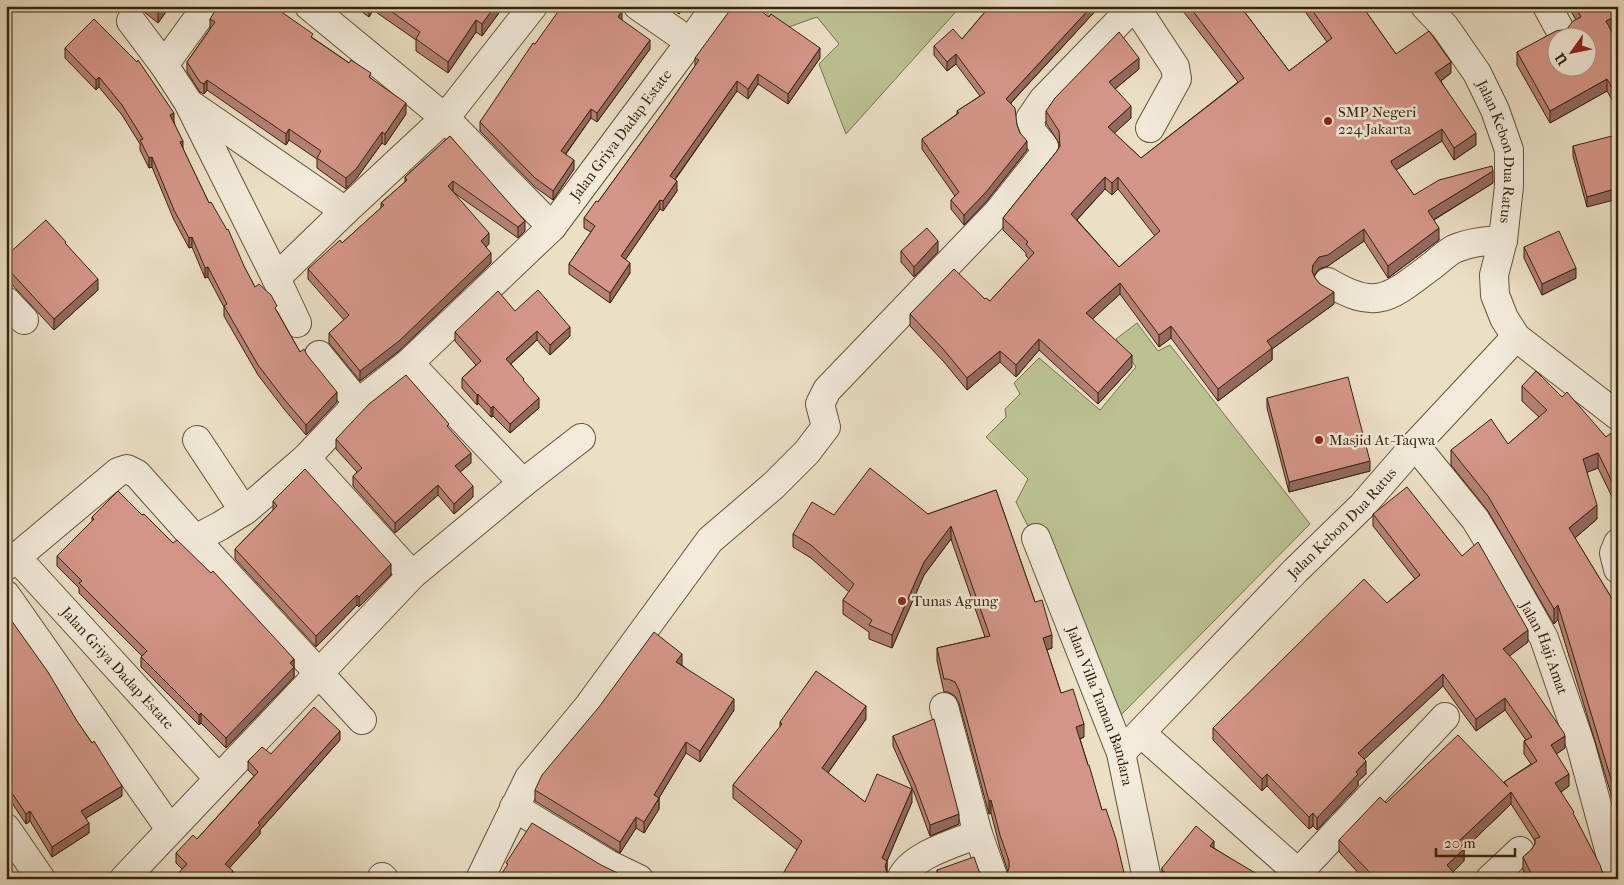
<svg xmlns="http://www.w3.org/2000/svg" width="1624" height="885" viewBox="0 0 1624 885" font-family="'IM FELL French Canon',serif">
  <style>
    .green { fill: #bcc192; stroke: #79724e }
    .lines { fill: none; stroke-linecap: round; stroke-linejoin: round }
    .minor-casing { stroke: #63523a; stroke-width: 30 }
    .minor { stroke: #f2eada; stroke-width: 28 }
    .wall { fill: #b68176; stroke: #36230b; fill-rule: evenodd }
    .shaded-wall { fill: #946960; stroke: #36230b }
    .building { fill: #d49689; stroke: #36230b; fill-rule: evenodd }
    .poi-dot { fill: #8f2418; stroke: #f2eada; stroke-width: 2 }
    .labels { text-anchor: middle; stroke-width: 5; stroke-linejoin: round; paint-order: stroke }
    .poi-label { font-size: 15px; fill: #36230b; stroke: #f2eada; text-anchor: start }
    .street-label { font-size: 15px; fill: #36230b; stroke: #f2eada }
  </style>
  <rect width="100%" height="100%" fill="#ebdfc6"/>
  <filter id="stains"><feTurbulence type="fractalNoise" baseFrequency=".004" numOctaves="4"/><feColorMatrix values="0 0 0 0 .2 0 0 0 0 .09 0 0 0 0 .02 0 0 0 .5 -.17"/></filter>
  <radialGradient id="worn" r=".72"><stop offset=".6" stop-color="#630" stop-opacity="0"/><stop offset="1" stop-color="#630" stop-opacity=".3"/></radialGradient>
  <path class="green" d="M759,6H961L846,134L819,64L839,44L817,17L783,29Z
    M1137,323L1158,351L1170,345L1310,524L1121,715L1016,502L1028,479L986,437L1006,417L1005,409L1020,394L1014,383L1039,358L1100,410L1136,367L1116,339Z"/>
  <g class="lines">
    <g class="minor-casing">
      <g id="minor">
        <path d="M207,6L164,65L188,102L276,278L297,323"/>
        <path d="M1135,6L1175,67L1177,79L1150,128"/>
        <path id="s1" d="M1425,6L1445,27L1477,73L1495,110L1509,150V186L1503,240L1494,275L1495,295L1504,318L1516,337L1618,416"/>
        <path d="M1547,6L1559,28"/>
        <path d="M131,21L164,65"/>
        <path d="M690,42L716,6"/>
        <path d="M190,104L345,211"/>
        <path id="s2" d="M552,227L690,42L638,6"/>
        <path d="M276,278L345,211L445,118L533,6"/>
        <path d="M1328,282C1378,312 1390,297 1433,265C1439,260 1447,253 1454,249C1470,242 1486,241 1503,240"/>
        <path d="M6,301L24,320"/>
        <path d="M319,355L358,403"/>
        <path d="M409,363L523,483"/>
        <path d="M197,440L244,511"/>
        <path id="s3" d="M1415,445L1475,519L1500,560L1544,638L1581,746L1617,879"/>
        <path d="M306,458L412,575"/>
        <path id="s4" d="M1036,538L1121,753L1147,879"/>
        <path d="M195,539L362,720"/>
        <path d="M1618,543L1614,553L1618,569"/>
        <path id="s5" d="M17,558L218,778"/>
        <path d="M6,566L118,472L127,469L137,474L195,539L220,526L247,509L306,458L358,403L409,363L552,227L445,118L309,6"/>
        <path d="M6,595L170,829"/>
        <path d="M944,707L978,834"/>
        <path d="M1141,733L1305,879"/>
        <path id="s6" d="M1121,753L1295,571L1362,506L1415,445L1516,337"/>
        <path d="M514,807L608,864L639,879"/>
        <path d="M6,828L41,879"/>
        <path d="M1299,872L1445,717"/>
        <path d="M382,877L384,879"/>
        <path d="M124,879L412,575L523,483L581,438"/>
        <path d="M480,879L529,778L587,708L710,540L773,486L807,452L826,427L820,404L827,390L998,212L1045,153L1044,146L1032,132L1030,119L1043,100L1134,6"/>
        <path d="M901,879C911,855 956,843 978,834L994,879"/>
        <path d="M1490,879L1520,851"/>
      </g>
    </g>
    <use href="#minor" class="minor"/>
  </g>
  <path class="wall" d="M134,6H170L158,23L138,7Z
    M275,6V7L313,38L371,78L406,114L385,145L382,143L356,179L346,189L317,168V159L289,140L286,145L207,90L204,94L200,92L187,72V62L210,29V19Z
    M354,6H504L482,36L476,32L448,73L416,51V40L373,10L369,17Z
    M669,6H684L679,14Z
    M988,6H1100L1011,103L1017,125L1027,150L986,202L964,225L951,209V200L955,196L922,149V139L957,114V111L980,96L956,64L947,71L934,55V46L962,39L989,7Z
    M1179,6H1240L1289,71L1327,42L1301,6H1362L1396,54L1451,73L1441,81L1476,145L1454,160L1442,141L1396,170L1414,195L1493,183L1434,220L1439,240L1388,278L1364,241L1328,266L1319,269L1314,276L1315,278L1334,304L1272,349V360L1218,401L1171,338L1159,347L1120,294L1092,319L1132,367L1098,404L1039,350L1016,377L1000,362L967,390L944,362L910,326V314L985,299L990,301L1029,259L1026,256V253L1003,230V218L1057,151L1059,147V143L1046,123V111L1139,69L1115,89L1131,118L1114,133L1141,158L1238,82ZM1105,189L1112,195L1118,189L1155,236L1119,267L1077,220Z
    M1568,6H1618V27L1611,31L1618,44V101L1614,103L1607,91L1550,123L1517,65V52L1567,29L1576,20Z
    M622,20L650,49L597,122L591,118L566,154L574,169L553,200L535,187L480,131V122L535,44Z
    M65,48L174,122L183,149L209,203L255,287L277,311L300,352L307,355L337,402L306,435L284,409L258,375L224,316V307L208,277L205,278L192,247L189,248L174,220L152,167L149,168L140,150V144L122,115L99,87L96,90L65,58Z
    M695,58H820L788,104L758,84L748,99L737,91L675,180L677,191L663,211L660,209L625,260L630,273L610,303L569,274V264L591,232L584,228V218L598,202L664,111L695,66Z
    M450,136L525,231L518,238L453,192L489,244L486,247L491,263L399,351L360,381L329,343V333L344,320L308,279V269L342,243L381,208V203L405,182V177Z
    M1618,142L1587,207L1573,156V146Z
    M66,244L98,290L54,330L6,278V256Z
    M1524,247L1576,278L1542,295L1524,258Z
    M901,251L938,252L914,277L901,262Z
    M1618,287V319L1614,306V292Z
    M515,311L570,336L550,355L537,340L511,364L524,382L539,408L510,433L493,416L491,417L478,403L477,405L462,388V378L476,365L455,341V332Z
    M1522,386L1562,397L1606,437L1618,441V501L1615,503L1598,468L1587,472L1597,519L1575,538L1614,602L1618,601V817L1558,620L1554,624L1488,511L1451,465V450L1508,444L1539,417L1522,401Z
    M1267,398L1370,471L1289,492L1267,408Z
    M449,429L471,463L460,472L473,497L454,514L438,495L395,533L353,486V476L357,472L336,449V439Z
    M996,490L1035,602L1052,648L1047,650L1061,693L1084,737L1080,739L1102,810L1125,877L1006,876L1008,872L1000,848L991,813L989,814L959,703L955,696L948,692H944L937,661V648L985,637L951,539L924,575L892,648L869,639V632L843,614V600L849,592L811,558L793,547V534L834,515L928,514Z
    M273,501L391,575L359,607L357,605L316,647L235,559V549L273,510Z
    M1373,514L1528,642L1509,656L1565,748L1556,754L1569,786L1561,792L1574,816L1606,879H1528L1523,870V857L1531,850L1535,844V841L1511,804L1464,849V861L1453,872V879H1364L1339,852V840L1386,803L1504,784V782L1531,764L1524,754V741L1526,740L1505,710L1476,731L1443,686L1364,759L1366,774L1358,781V786L1317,830L1313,826L1309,829L1267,786L1262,791L1213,740V728L1387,603L1415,579L1373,526Z
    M142,515L173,543L294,659V677L226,748L201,723L199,725L141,667V657L142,656L79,593V588L57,566V556L92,521V517Z
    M6,613L122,796L86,818L89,833L52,857L30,821L26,824L6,794Z
    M682,665L734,710L700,762L686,753L659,798V809L644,833L636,828L620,853L535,801V790Z
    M866,719L828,773L865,802H912L887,861V873L891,879L797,850L733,798V785L780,728V722Z
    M893,736L959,824L930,836L915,795L893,746Z
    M340,740L260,830V834L229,868L233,879L182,869L176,863V853L197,839L254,776L248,770V761L271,754Z
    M1214,848L1262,879H1162V868Z
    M937,870L979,871L984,878L986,879H937Z"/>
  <path class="shaded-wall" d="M163,6H170L158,23V13Z
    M369,6H373V10L369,17Z
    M495,6H504L482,36V24Z
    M679,6H684L679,14Z
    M1092,6H1100L1006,108V99Z
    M622,11V20L618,17Z
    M1618,15V27L1606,33V21Z
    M476,20V32L448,73V62Z
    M650,40V49L597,122V113Z
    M820,48V58L788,104V94Z
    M956,54V64L947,71V62Z
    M1139,58V69L1109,94V82Z
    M1451,62V73L1435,85V73Z
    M758,74V84L748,99V89Z
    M99,77V87L96,90V80Z
    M1607,79V91L1550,123V111Z
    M207,80V90L204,94V84Z
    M737,81V91L670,186V176Z
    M1618,89V101L1614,103V91Z
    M406,103V114L385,145V134Z
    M1131,106V118L1108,139V127Z
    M591,109V118L561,160V151Z
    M174,113V123L170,115Z
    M289,129V140L286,145V134Z
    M1442,129V141L1391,173V161Z
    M382,132V143L356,179L346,189V178Z
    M1476,133V145L1454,160V148Z
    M183,141V151L180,142Z
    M1027,141V150L986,202L964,225V215Z
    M152,157V167L149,168V158Z
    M574,160V169L553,200V191Z
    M1493,171V183L1428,223V211Z
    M1105,177V189L1071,226V214Z
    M1118,177V189L1112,195V183Z
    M453,181V192L448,186Z
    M677,181V191L663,211V201Z
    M1618,188V199L1587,207V197Z
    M660,200V209L621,266V256Z
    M525,221V231L518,238V227Z
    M1439,228V240L1388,278V266Z
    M1364,229V241L1328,266L1319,269L1313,277L1312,271L1313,265L1319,257Z
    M489,233V244L481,252V241Z
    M192,237V247L189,248V238Z
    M938,241V252L914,277V267Z
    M491,253V263L399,351L360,381V371Z
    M630,263V273L610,303V293Z
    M208,267V277L205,278V268Z
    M1576,268V278L1542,295V284Z
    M98,279V290L54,330V319Z
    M1120,283V294L1086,325V313Z
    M1334,292V304L1272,349V360L1218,401V389L1267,341Z
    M1171,326V338L1159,347V335Z
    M570,327V336L550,355V345Z
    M537,331V340L506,368V359Z
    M1039,339V350L1016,377V365Z
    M1000,351V362L967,390V378Z
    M1132,355V367L1098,404V393Z
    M337,392V402L306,435V425Z
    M478,394V403L477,405V395Z
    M539,398V408L510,433V424Z
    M493,406V416L491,417V408Z
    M471,453V463L455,476V466Z
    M1598,453V468L1583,474V459Z
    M1370,461V471L1289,492V482Z
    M438,485V495L395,533V523Z
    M473,486V497L454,514V504Z
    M1618,486V501L1615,503V488Z
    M1597,505V519L1569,543V528Z
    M951,526V539L924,575L892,648V635L924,562Z
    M391,564V575L359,607V597Z
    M357,595V605L316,647V636Z
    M1558,605V620L1554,624V609Z
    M1528,630V642L1503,661V649Z
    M1052,635V648L1043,651V638Z
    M682,654V665L676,662Z
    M294,659V677L226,748V738Z
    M1443,674V686L1358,765V753Z
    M1505,698V710L1476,731V719Z
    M734,699V710L700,762V751Z
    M866,706V719L822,781V768Z
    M201,713V723L199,725V715Z
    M1084,724V737L1076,740V727Z
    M340,731V740L260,830V834L225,873V864L258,823Z
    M1565,736V748L1551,758V745Z
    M686,742V753L654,806V795Z
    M1366,761V774L1358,781V786L1317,830V818L1356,772Z
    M1267,774V786L1262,791V779Z
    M1569,774V786L1555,796V783Z
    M122,786V796L81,821V811Z
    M912,789V802L887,861V874L882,858Z
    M1511,792V804L1458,855V842Z
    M659,798V809L644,833V822Z
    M991,800V813L989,814V801Z
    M30,811V821L26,824V814Z
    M1313,813V826L1309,829V817Z
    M959,814V824L930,836V825Z
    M636,817V828L620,853V842Z
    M89,823V833L52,857V847Z
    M1214,841V851L1210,846Z
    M1464,849V861L1453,872V879H1446L1447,865Z
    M233,871V879H226Z"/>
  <path class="building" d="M150,6H163L158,13Z
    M218,6H273L313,34L311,37L349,63L351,60L371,73L369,77L406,103L385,134L382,132L356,169L346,178L317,158L321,151L289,129L286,134L207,80L204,84L200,82L187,62L215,22L210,19Z
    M384,6H495L482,24L476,20L448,62L416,39L420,32Z
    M562,6H614L622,11L618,17L650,40L597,113L591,109L561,151L574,160L553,191L535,178L480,122L533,43L535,44Z
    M733,6H754L769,17L771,14L820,48L788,94L758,74L748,89L737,81L670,176L677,181L663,201L660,200L621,256L630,263L610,293L569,264L595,226L584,218L596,201L598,202L664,111L699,60L695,58Z
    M990,6H1092L1006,99L1015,108L1017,125L1020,133L1027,141L986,192L964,215L951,200L959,192L922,139L959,113L957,111L985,93L956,54L947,62L934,46L953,29L962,39Z
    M1189,6H1240L1289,71L1332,38L1309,6H1362L1396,54L1429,31L1451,62L1435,73L1476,133L1454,148L1442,129L1391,161L1392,164L1414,195L1439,180L1492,166L1493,171L1428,211L1439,228L1388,266L1364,229L1328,255L1319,257L1313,265L1312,271L1315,278L1320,284L1334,292L1267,341L1272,348L1218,389L1171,326L1159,335L1120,283L1086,313L1132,355L1098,393L1039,339L1016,365L1000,351L967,378L944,350L910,314L954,269L985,299L986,298L990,301L1034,253L1026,244L1028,242L1003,218L1057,151L1060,146L1059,131L1046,111L1055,98L1119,32L1139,58L1109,82L1131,106L1108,127L1141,158L1244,78ZM1105,177L1112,183L1118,177L1160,231L1119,267L1071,214Z
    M1575,6H1618V15L1606,21L1618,44V89L1614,91L1607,79L1550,111L1517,52L1556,31L1567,29L1573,21L1581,17ZM1556,38H1586V68H1556Z
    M94,19L137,62L138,60L174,113L170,115L183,141L180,142L209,203L211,202L227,230L228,229L244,266L255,287L259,284L271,295L277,306L275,308L300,352L304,349L307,355L337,392L306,425L284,399L258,365L224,306L227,304L208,267L205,268L192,237L189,238L174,210L152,157L149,158L140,140L143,139L122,105L99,77L96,80L65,48Z
    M1616,135L1618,142V188L1587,197L1573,146Z
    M450,136L525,221L518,227L453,181L448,186L489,233L481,241L491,253L399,341L360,371L329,333L349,315L308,269L340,240L342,243L384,205L381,203L407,180L405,177Z
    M46,220L66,242L65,243L98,279L54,319L6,267V256Z
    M927,228L938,241L914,267L901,251Z
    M1559,231L1576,268L1542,284L1524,247Z
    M1618,287V305L1614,292Z
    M538,290L570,327L550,345L537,331L506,359L524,379L523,380L539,398L510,424L493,406L491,408L478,394L477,395L462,378L481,361L455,332L498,291L515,311Z
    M1536,371L1562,397L1567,392L1606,437L1611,433L1618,441V486L1615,488L1598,453L1583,459L1597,505L1569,528L1614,602L1618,601V802L1558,605L1554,609L1488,496L1451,450L1491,419L1508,444L1547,410L1522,386Z
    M406,375L449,424L447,426L471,453L455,466L473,486L454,504L438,485L395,523L353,476L362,468L336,439L369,404Z
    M1348,377L1370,461L1289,482L1267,398Z
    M870,468L928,514L996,490L1035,602L1042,600L1052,635L1043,638L1061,693L1073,689L1084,724L1076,727L1088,765H1089L1102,810L1106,809L1116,839L1125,877L1128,876L1129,879H1002L1006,876L1009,868V861L1000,835L991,800L989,801L959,690L955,682L948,679H944L937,648L990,636L951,526L924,562L892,635L869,625L872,620L843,600L854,584L811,545L793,534L812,502L834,515Z
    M305,469L391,564L359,597L357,595L316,636L235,549L277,506L273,501Z
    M1407,487L1462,556L1478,542L1528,630L1503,649L1516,663L1564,733L1565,736L1551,745L1569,774L1555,783L1574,812L1573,813L1600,865L1602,871L1606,879H1534L1523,857L1531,850L1535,844V839L1540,837L1511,792L1458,842L1464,849L1447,865L1453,872L1446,879H1376L1339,840L1380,797L1386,803L1458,735L1508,787L1504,782L1537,761L1524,741L1532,737L1505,698L1476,719L1443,674L1358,753L1366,761L1356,772L1358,774L1317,818L1313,813L1309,817L1267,774L1262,779L1213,728L1364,579L1387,603L1420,575L1373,514Z
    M118,491L142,515L144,514L173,543L177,540L211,573L213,571L294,659L290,663L294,667L226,738L201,713L199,715L141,657L147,651L79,583L82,581L57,556L94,519L92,517Z
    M6,613L48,672L77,721L92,743L94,741L122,786L81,811L89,823L52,847L30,811L26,814L6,784Z
    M654,632L682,654L676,662L734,699L700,751L686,742L654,795L659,798L644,822L636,817L620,842L535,790L542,775L599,707Z
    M816,671L866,706L822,768L865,802L877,774L912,789L882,858L887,861L885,866L887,873L891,878V879H780L802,841L733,785L782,724L780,722Z
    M314,707L340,731L258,823L260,825L225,864L233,871L226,879H173L187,864L176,853L193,835L197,839L258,772L248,761L262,747L271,754Z
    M934,719L959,814L930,825L915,785L893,736Z
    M532,823L601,865L630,879H498L508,864L506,863Z
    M1196,826L1214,841L1210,846L1257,874L1262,879H1173L1162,870V868Z
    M974,857L979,871L984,878L986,879H940L937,870Z
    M6,871L10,876L12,875L15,879H6Z"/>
  <g class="poi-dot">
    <circle cx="1328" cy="121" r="5"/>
    <circle cx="1319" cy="440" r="5"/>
    <circle cx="902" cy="601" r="5"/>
  </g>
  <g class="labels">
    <g class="poi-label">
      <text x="1338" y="117">SMP Negeri<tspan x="1338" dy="17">224 Jakarta</tspan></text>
      <text x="1329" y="445">Masjid At-Taqwa</text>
      <text x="912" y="606">Tunas Agung</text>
    </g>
    <g class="street-label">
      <text dy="5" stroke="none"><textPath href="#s2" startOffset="115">Jalan Griya Dadap Estate</textPath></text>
      <text dy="5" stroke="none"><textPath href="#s1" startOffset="168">Jalan Kebon Dua Ratus</textPath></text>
      <text dy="5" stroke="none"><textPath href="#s6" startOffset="319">Jalan Kebon Dua Ratus</textPath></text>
      <text dy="5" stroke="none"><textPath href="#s3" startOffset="242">Jalan Haji Amat</textPath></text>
      <text dy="5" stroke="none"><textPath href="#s5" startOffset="149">Jalan Griya Dadap Estate</textPath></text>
      <text dy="5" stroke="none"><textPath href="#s4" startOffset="180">Jalan Villa Taman Bandara</textPath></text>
    </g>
  </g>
  <rect width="1624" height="885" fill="none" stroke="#ebdfc6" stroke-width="25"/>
  <rect x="8" y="8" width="1609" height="870" fill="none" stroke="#36230b" stroke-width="2.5"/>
  <rect x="12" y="12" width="1599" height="860" fill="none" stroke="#36230b"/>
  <g transform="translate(1572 52) rotate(237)"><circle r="24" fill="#f2eada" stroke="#a79a87"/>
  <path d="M0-4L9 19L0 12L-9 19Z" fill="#8f2418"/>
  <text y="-8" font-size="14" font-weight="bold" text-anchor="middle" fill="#36230b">U</text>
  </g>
  <path d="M1436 848v8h79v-8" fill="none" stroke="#36230b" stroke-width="2.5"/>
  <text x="1444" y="848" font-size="15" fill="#36230b" stroke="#f2eada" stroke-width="4" paint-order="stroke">20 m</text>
  <rect width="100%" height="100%" filter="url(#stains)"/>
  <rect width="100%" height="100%" fill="url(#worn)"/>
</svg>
